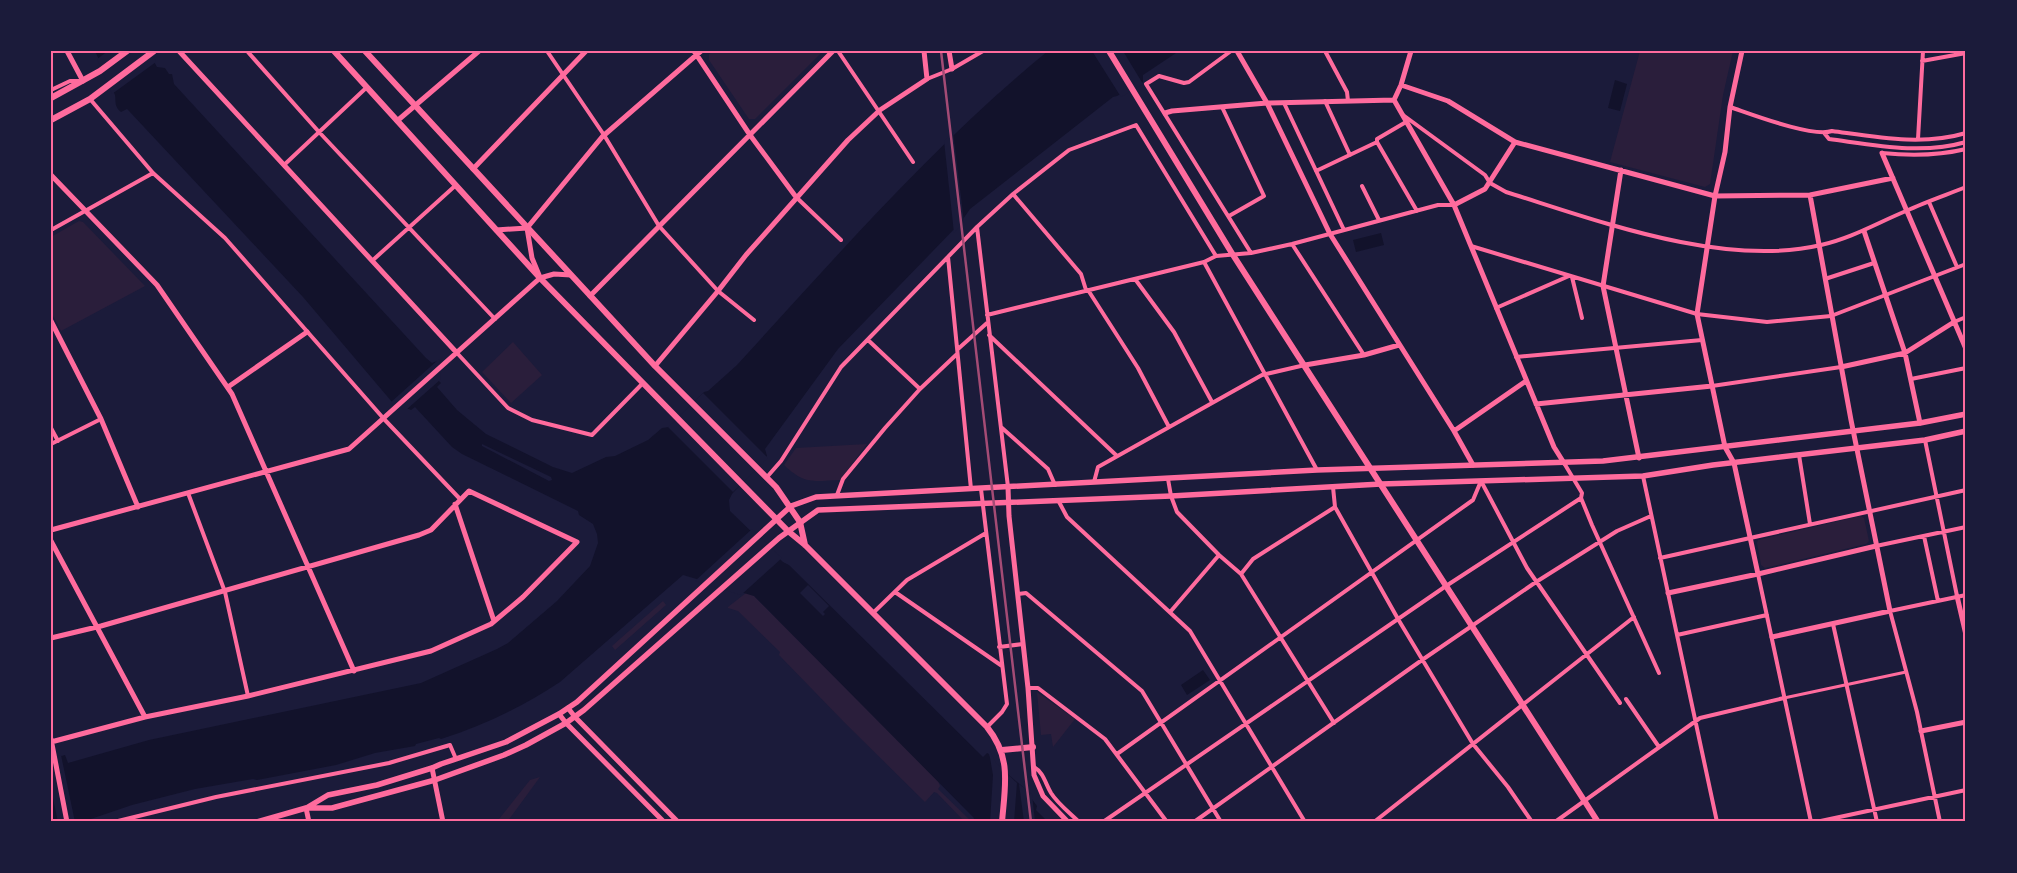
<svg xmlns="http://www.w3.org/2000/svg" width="2017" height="873" viewBox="0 0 2017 873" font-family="'Golos Text',sans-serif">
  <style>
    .green { fill: #2a1e3b }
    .water { fill: #12122b; fill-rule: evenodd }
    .pier { fill: #1b1b3a }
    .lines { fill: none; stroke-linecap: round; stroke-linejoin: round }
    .pedestrian { stroke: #ff6b9d; stroke-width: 3 }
    .minor { stroke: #ff6b9d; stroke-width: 4 }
    .tertiary { stroke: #ff6b9d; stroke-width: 5 }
    .secondary { stroke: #ff6b9d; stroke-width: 5.5 }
    .primary { stroke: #ff6b9d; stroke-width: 6 }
    .rail { stroke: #a44b75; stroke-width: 2.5 }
    .neatline { fill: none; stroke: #ff6b9d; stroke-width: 2 }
  </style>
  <rect width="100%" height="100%" fill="#1b1b3a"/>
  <path class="green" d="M713,51H823L755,119H749L709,60V54Z
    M1640,51H1733L1723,95L1710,184L1705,187L1610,162Z
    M79,221L83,222L145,286L61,331L51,312V237Z
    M513,342L542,375L511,403L482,372Z
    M867,444L840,480C813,481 805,485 784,465L796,448Z
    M1860,516L1864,518L1869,541L1866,544L1765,568L1761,565L1757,543L1758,540Z
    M746,593L754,596L938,781L940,786L938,789L972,822H965L937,793L934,792L925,802L845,723L779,655L780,652L738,611L728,608V607Z
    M663,601L666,605L615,650L612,646Z
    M1037,692L1075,719L1053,747L1051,734L1041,735Z
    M540,777L507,822L499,819L530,780Z"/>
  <path class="water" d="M95,51H148L157,67L165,68L169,74H172L174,84L426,358L432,363L437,361L438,380L441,383L437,387L457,410L486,434L553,467L572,473L606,457L615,456L648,440L662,428L669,427L704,392L708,391L737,365C836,257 934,144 1048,51H1179L1143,75V82L1117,96L1113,97L970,209L961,222L838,349L765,449L767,456L732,494L729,500L730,511L783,562L789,565L983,757L987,753L989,754L991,760L1023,787L1037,806L1036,810L1048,822H973L974,818L754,596L683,575L560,682C522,707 484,725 441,739L439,738L416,744L415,746L375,753L336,765L257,780L253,779L195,789L132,805L82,822H51V759L65,755L68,763L149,740L421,683L497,649L508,643L557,601L590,566L598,543L597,534L593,524L579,515L578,511L462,454L452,447L415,407L411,410L392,402L303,297L129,111L127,109L121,112C114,107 116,101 115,95ZM482,444L551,477L552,480L549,481L482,446Z
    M1615,80L1627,84L1620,111L1608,108Z
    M1381,233L1384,245L1356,252L1353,240Z
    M1203,670L1210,680L1187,695L1181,685Z"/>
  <path class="pier" d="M108,51H151L156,62L112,94L97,59Z
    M1092,51H1123L1143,84L1121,97Z
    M953,132L964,222L954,233L944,141Z
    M439,359L441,379L406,410L390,403Z
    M703,393L768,458L733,492L668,427Z
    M752,529L782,558L741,595L695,581Z
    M808,585L829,606L823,612L825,614L823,616L800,593Z
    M990,751L996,763L1017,783L1014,822H990L993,775L989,752Z
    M61,755L75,822H58L51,789V757Z
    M1019,784L1032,794L1035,822H1024Z"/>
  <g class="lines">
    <path class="pedestrian" d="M1784,698L1906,672"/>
    <path class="minor" d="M247,51L319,132L495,319
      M547,51L604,135L659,226L718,291L754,320
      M838,51L913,162
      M1231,51L1189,82L1184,83L1159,76L1146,84L1251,253
      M1325,51L1347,92L1348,101
      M1922,61L1966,53
      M927,79L952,69L983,51
      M51,90L70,81H80
      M90,99L153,173L225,238L384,419L460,499
      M1325,101L1350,155
      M1284,103L1344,230
      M1222,107L1264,196L1229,216
      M1730,107C1751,114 1813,138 1832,131C1876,137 1922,146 1966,133
      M1403,115L1485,175L1490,183L1506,192C1599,221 1723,268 1821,245C1852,238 1877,223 1906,211C1925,202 1946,195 1966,187
      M1825,134L1829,139C1874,145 1921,155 1966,142
      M1918,139L1923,51
      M1377,142V139L1406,122
      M1882,153C1911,156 1937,156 1966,149
      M284,165L366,88
      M1316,171L1377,142L1417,211
      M1362,186L1379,220
      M1013,194L1081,274L1086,290
      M796,197L841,240
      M1929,202L1957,267
      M977,227L1008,487
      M51,230L153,173
      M1292,244L1364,355
      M1471,246L1697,314L1767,322L1831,316L1966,264
      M948,257L971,489
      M373,260L456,185
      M1204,262L1317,470
      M1572,277L1582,318
      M1135,279L1174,332L1212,402
      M1825,279L1874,263
      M1088,290L1138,368L1169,427
      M1496,308L1569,276
      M987,315L1204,262L1216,256L1251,253L1292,244L1438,205H1454
      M1954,322L1966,317
      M989,335L1117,456
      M868,340L920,389
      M958,349L987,323
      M457,353L508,408L532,420L592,435L642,384
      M1516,357L1702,340
      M1911,379L1966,368
      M1712,386L1841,367
      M1001,427L1048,469L1055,485
      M51,428L58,441
      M1925,440L1957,596
      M51,444L101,419
      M1799,455L1810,524
      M1564,463L1582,493L1581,498L1592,525L1659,673
      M1643,476L1717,822
      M767,477L781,461L841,367L977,227L1013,194L1069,150L1136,125L1216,256
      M1168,479L1171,496L1177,512L1219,555L1241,574L1334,723
      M1481,481L1527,568L1620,703
      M1094,482L1098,467L1262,375L1305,365
      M1333,487L1335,507L1398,619L1473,744L1508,787L1532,822
      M981,489L1007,704L1002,712L987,727
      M188,493L225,592L248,696
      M837,495L843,479L885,428L920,389L957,354
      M1058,500L1067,517L1190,631L1305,822
      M1924,536L1938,601
      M1876,546L1966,527
      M1660,558L1966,490
      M1241,574L1253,559L1335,507
      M1758,574L1811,822
      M895,592L1002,666
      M1018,594L1026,593L1142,691L1221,822
      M1171,611L1219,555
      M873,613L907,580L986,533
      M1833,624L1877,822
      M1677,635L1767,615
      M999,647L1023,644
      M1028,688H1038L1105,739L1167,822
      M1626,699L1659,747
      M1117,754L1473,500L1481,481
      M1034,767C1044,773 1045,783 1051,793C1058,804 1070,813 1079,822
      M114,822L216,797L389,763L450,745L456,759
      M1103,822L1446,586L1581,498
      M1194,822L1422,660L1536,582L1617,531L1651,516
      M1374,822L1634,617
      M1555,822L1700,718L1784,698
      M1816,822L1966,790
      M1940,822L1917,712L1890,611L1966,595"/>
    <path class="tertiary" d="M67,51L83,81
      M179,51L457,353
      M694,51L750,135L796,197
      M949,51L952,69
      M1237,51L1267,103L1330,234L1454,431L1473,465
      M1742,51L1730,107L1725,152L1715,196L1697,314L1725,447L1734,463L1758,574
      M1401,85L1448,101L1515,142L1715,196L1810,195L1893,178
      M1394,100L1454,205L1554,447L1564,463
      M1394,100L1401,85L1411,51
      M1165,113L1172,111L1267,103L1394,100
      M397,121L479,51
      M1882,153L1966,349
      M473,169L586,51
      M1621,170L1603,286L1639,458
      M51,175L157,285L232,394L354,671
      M1454,205L1485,189L1515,142
      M527,228L532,258L539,275
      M496,230L527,228L602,137L701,51
      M1864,231L1905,353L1920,423
      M590,296L833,51
      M51,321L101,419L138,507
      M1305,365L1364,355L1399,345
      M655,366L718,291L746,255L848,140L880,110L927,79L924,51
      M1841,367L1905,353L1954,322
      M228,387L307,332
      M1536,404L1712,386
      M1454,431L1526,381
      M1008,487L1009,516L1028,688L1034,775L1043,796L1068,822
      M455,504L494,621
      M51,530L349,449L540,278L554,274L571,275
      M51,541L145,717
      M1668,593L1758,574L1876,546
      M1957,596L1966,635
      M1772,637L1890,611L1851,420L1810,195
      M51,638L101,626L419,535L431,530L469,491L577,542L523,597L491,624L431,651L248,696L145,717L51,742
      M568,708L575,717L678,822
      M559,714L566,723L664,822
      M1921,731L1966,722
      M51,739L67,822
      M432,768L443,822
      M306,808L309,822"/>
    <path class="secondary" d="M308,807L328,795L377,785L432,768L441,764L506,742L559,714L577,702L791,506L816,497L1317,470L1603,461L1920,423L1966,414
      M257,822L306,808H332L435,780L504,755L526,745L566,723L584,710L779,538L818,510L1171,496L1381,484L1643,476L1713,465L1925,440L1966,431"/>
    <path class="primary" d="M334,51L540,278L788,531L805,545L987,727C1012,758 1005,785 1002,822
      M365,51L655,366L776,487L800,522L805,545
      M1109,51L1233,255L1598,822
      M51,98L100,71L127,51
      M51,120L90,99L154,51
      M1002,750L1033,747"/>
    <path class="rail" d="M941,51L1031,822"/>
  </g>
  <rect width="2017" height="873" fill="none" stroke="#1b1b3a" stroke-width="105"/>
  <rect x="52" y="52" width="1912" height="768" class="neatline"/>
</svg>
